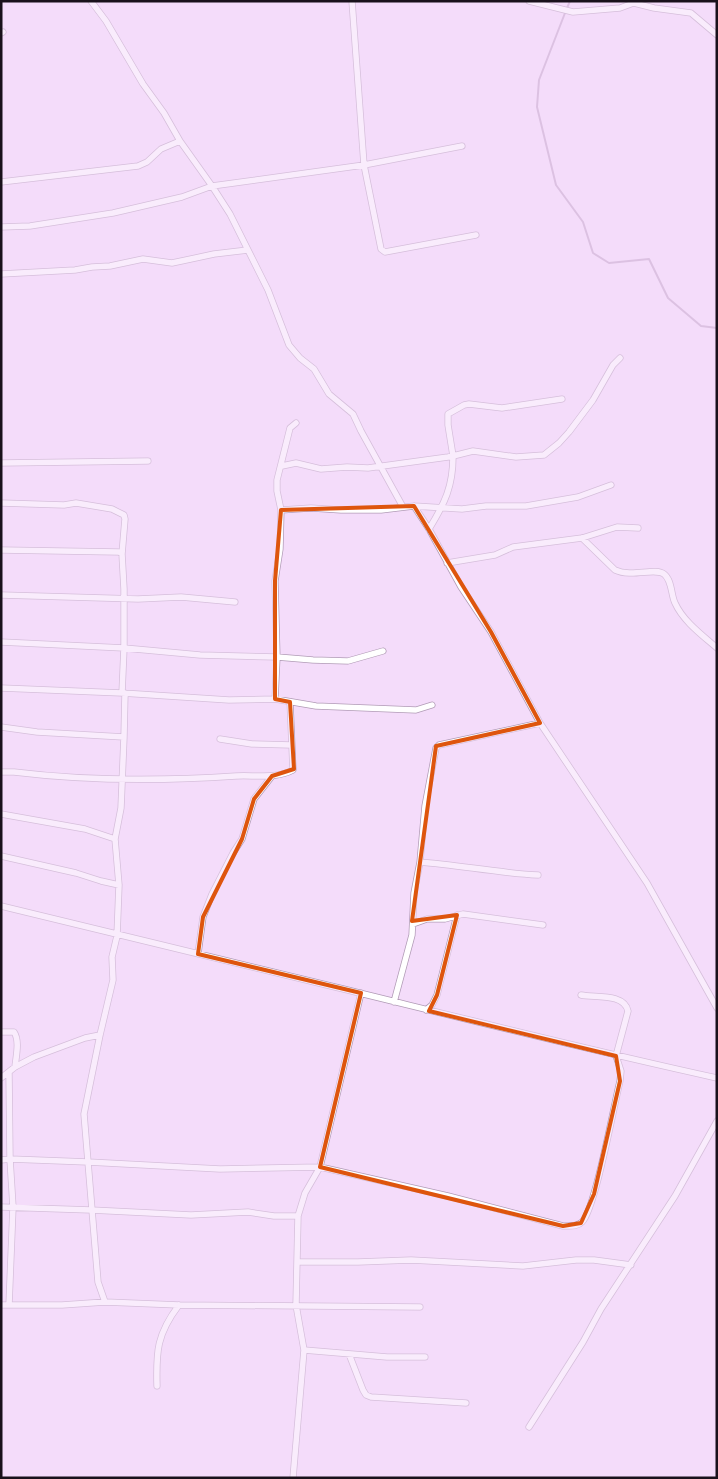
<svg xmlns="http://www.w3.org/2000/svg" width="718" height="1479" viewBox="0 0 718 1479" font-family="Arial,sans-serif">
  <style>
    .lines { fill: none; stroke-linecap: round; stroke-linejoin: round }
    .stream { stroke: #bfa1c6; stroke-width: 2 }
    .street-casing { stroke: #b19bb6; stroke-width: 7 }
    .street { stroke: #fff; stroke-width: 5.5 }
    .marked { fill: none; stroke: #de550d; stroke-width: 4; stroke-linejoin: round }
  </style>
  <rect width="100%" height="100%" fill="#f4dcfa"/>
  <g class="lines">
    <path class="stream" d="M567,8L570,1
      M565,13L539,80L537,107L556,185L583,222L593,253L609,263L649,259L668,298L701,326L717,328"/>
    <g class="street-casing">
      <path id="street" d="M352,1L364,165L381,249L385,252L476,235
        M529,1L573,12L620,8L639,1
        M634,3L654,8L691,13L717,35
        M1,33L3,32
        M1,182L138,166L147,162L161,149L180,141
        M1,227L30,226L113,213L182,197L212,186L180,141L164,113L143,84L106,21L91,1
        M1,274L75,270L92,267L110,266L143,259L172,263L214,254L248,250
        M1,463L148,461
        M282,466L296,463L321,469L347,467L368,468L448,457L453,456L448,425V414L464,405L469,404L502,408L562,399
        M1,503L64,505L76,503L112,509L124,515L125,519L122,554
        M414,506L429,529L461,587L491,632L540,723L647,883L717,1008
        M403,507L361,431L353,414L329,394L314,369L300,358L289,345L268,290L230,214L212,186L364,165L462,146
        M281,510L311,508L341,510H381L414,506L462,509L486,506H526L578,497L611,485
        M429,529C445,503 453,486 453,456L473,451L516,457L544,455L559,443L569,432L593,400L613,365L620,358
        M582,538L615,570C632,578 655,567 664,574C672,580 671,595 675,603C683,621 702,635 717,648
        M1,550L119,552L122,554L124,589V648L122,693
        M447,563L495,555L513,547L582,538L617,527L638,528
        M1,595L138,599L181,597L235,602
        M1,642L124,648L200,655L277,657L313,660L348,661L383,651
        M1,688L122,693L229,700L275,699L316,706L416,710L432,705
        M275,699L277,657L275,581L280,549L281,510L277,491V480L290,428L296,423
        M1,727L37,732L124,737L121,808L115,839L119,885L117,936L112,957L113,980L100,1035L84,1114L88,1162L220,1169L320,1167L305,1193L298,1216L296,1305L304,1350L293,1478
        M124,737L125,693
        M220,739L252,744L291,745
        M1,772H14C87,781 162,781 236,776C255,775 276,779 293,770L290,702
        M1,814L85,829L115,839
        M1,856L76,873L101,881L119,885
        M420,862C459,865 498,873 538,875
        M1,906C112,934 224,959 335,987C462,1018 589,1050 717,1078
        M413,924L427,919H445L463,914L543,925
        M198,954L203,917L212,894L233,853L242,839L254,799L272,776
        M361,993L320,1167L448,1196L563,1226C570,1226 577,1227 582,1222C595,1210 614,1105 620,1081L621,1071L616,1056L628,1011C624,993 595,998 581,995
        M394,1002L412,935L414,893L420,862L425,806L436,748L439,745L540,723
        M426,1010L432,1005L437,995L457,915
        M1,1032H14C20,1041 16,1056 15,1067
        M9,1073L10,1159L88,1162L98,1282L105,1302
        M1,1078L15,1067L34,1057L85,1038L100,1035
        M1,1160L10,1159L13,1207L9,1305
        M1,1207L91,1210L191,1215L248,1212L274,1216H298
        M297,1262H358L411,1260L523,1266L576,1260H594L631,1265
        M1,1305H62L105,1302L179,1305L420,1307
        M304,1350L387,1357H425
        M349,1354L363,1390L366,1395L371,1397L466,1403
        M157,1386C156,1351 157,1334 179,1305
        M529,1427L583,1342L601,1309L675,1196L717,1121"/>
    </g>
    <use href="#street" class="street"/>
  </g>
  <path d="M0 0H718V1479H0ZM414,506L491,632L540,723L436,746L412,921L457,915L437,995L429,1011L616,1056L620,1081L594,1194L581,1223L563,1226L320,1167L361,993L198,954L203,917L242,839L254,799L272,776L294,769L290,702L275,699V581L281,510Z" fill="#f4dcfa" fill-opacity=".55" fill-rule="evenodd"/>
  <path class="marked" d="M414,506L491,632L540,723L436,746L412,921L457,915L437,995L429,1011L616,1056L620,1081L594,1194L581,1223L563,1226L320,1167L361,993L198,954L203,917L242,839L254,799L272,776L294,769L290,702L275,699V581L281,510Z"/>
  <rect width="718" height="1479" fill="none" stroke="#19111b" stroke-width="5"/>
</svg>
